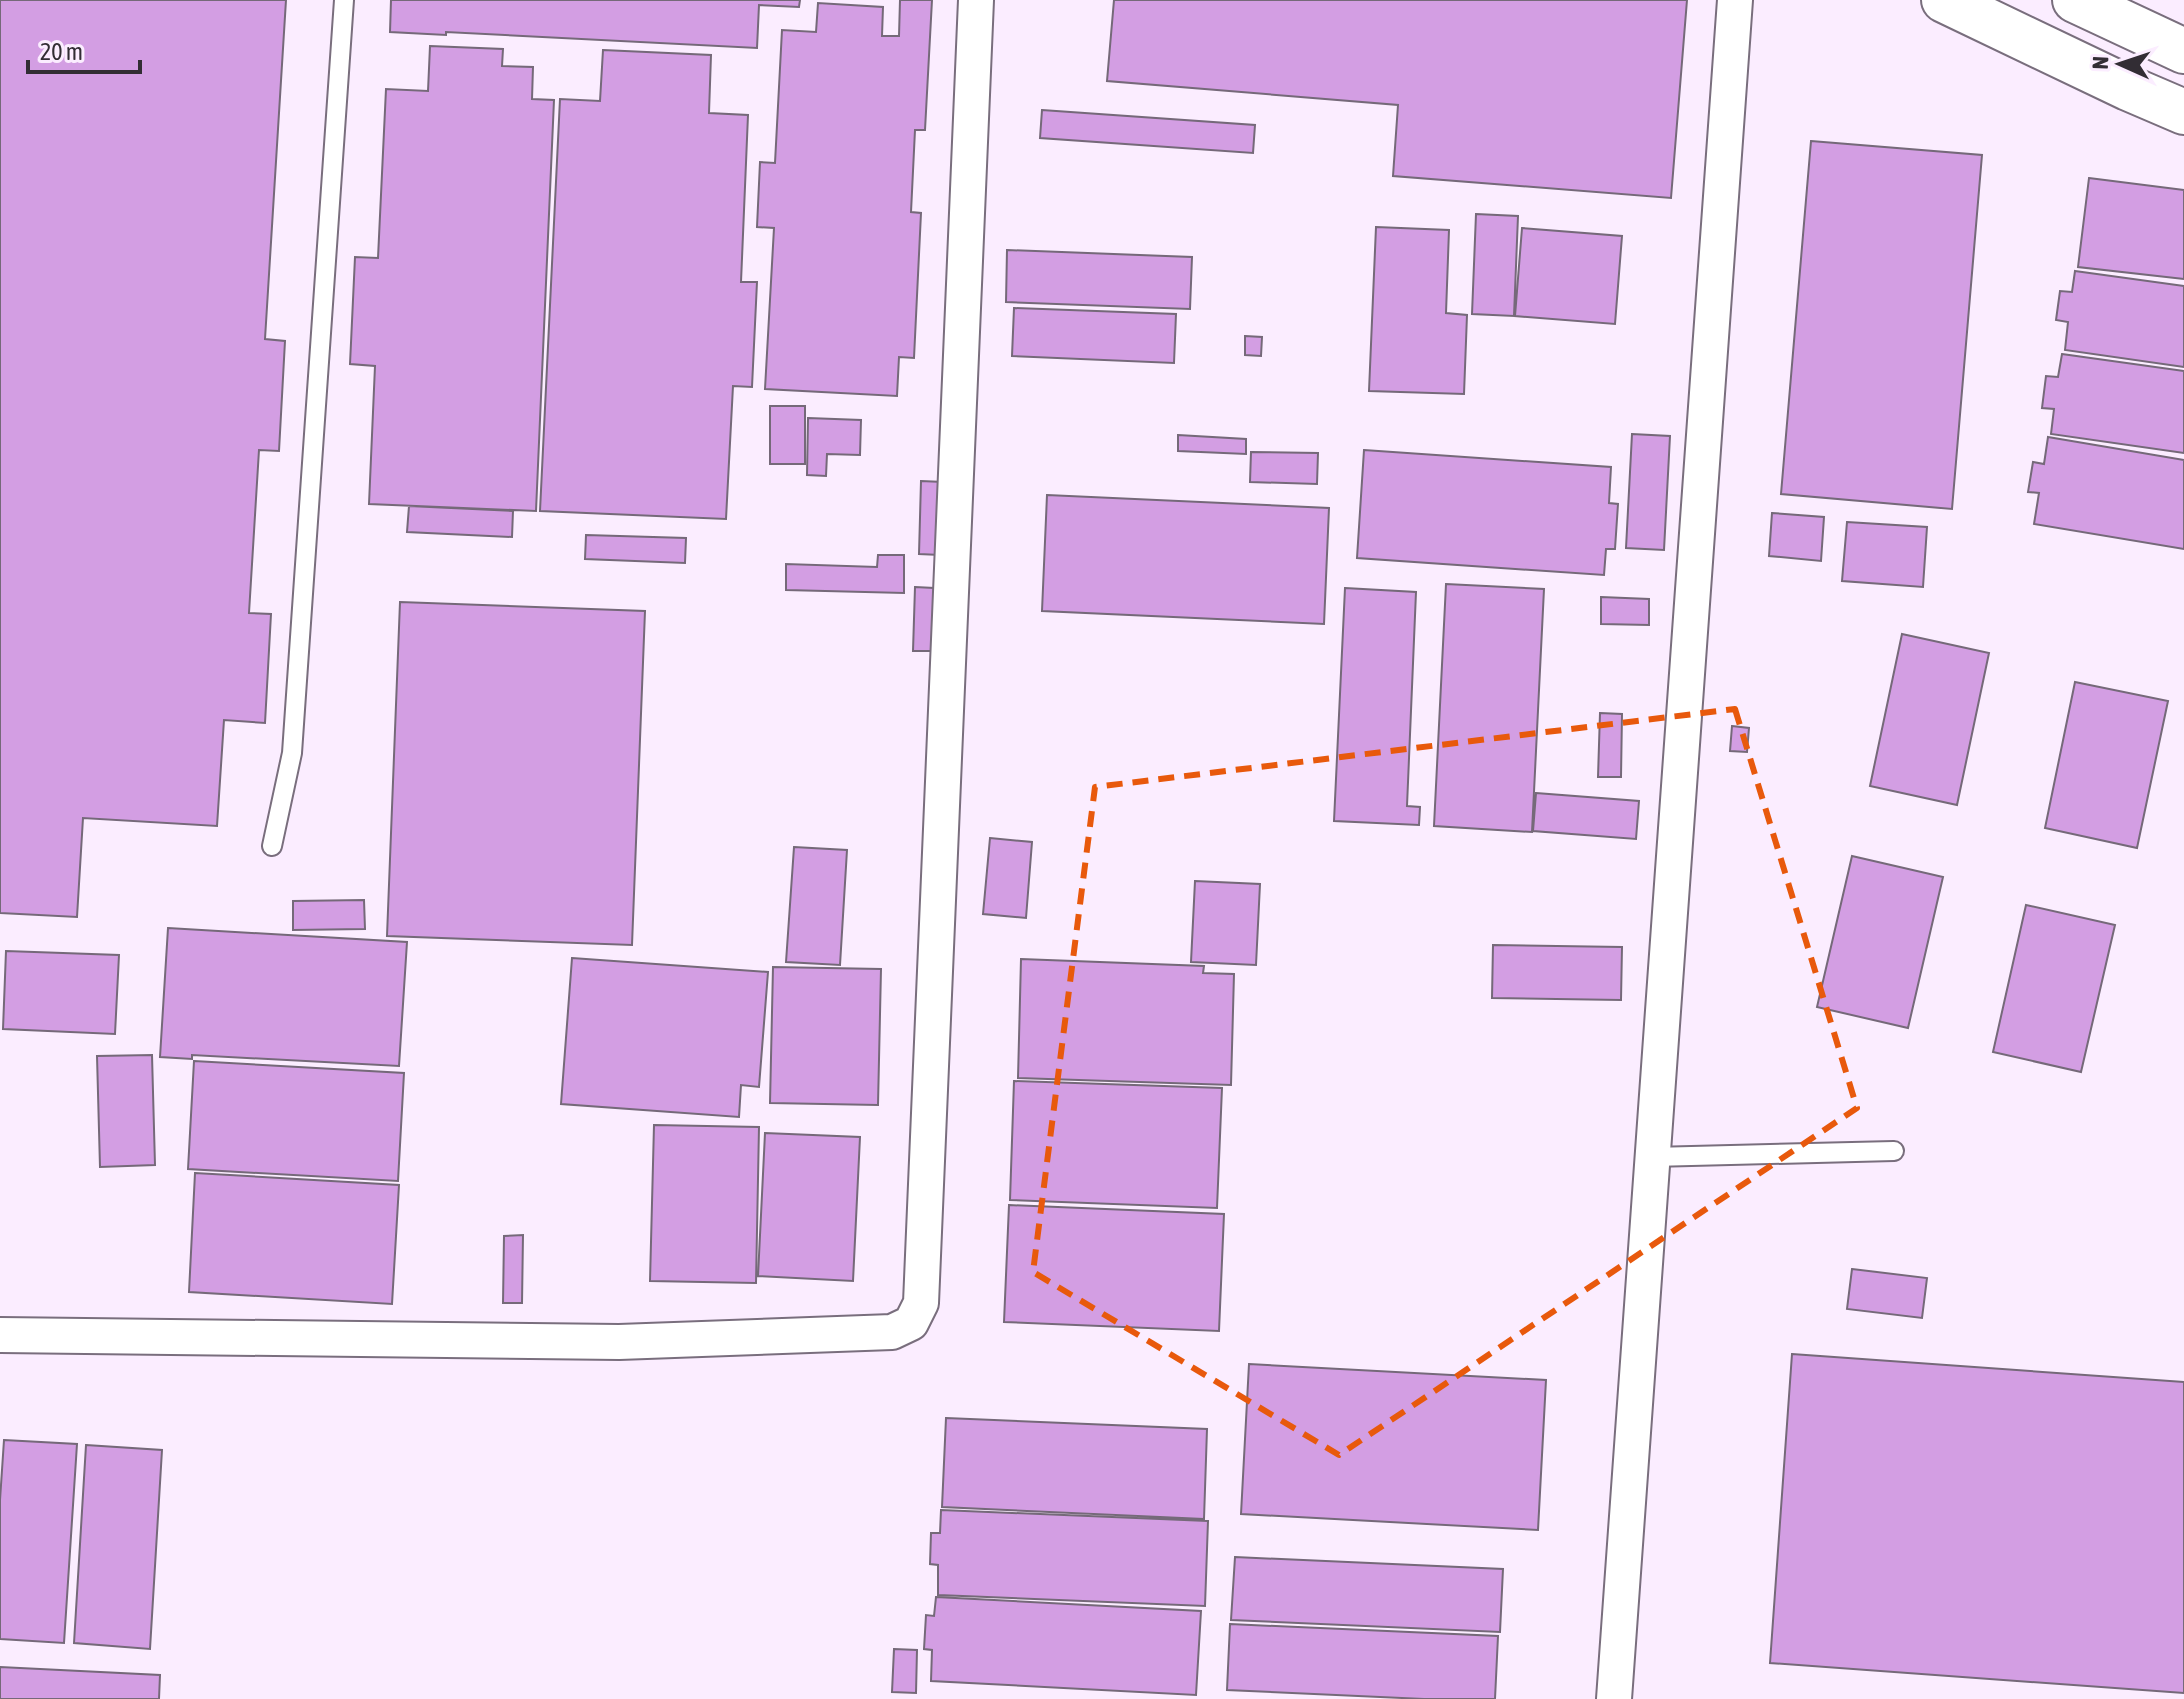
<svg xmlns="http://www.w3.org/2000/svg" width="2184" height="1699" viewBox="0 0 2184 1699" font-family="'Asap Condensed',sans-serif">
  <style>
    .building { fill: #d39ee3; stroke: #756979; stroke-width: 2 }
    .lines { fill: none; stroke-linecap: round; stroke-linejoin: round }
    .lane-casing { stroke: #796e7d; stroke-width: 22 }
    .street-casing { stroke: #796e7d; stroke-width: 38 }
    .secondary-casing { stroke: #796e7d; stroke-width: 48 }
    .lane { stroke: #fff; stroke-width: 18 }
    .street { stroke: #fff; stroke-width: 34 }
    .secondary { stroke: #fff; stroke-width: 44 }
    .marked { fill: none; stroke: #e8590c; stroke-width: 6; stroke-dasharray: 16 10; stroke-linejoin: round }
  </style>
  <rect width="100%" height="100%" fill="#fbedff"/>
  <path class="building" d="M0,0H286L265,339L285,341L279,451L259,450L249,613L271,614L265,723L224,720L217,826L83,818L77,917L0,913Z
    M391,0H800L799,7L759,5L757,48L446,32V35L390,32Z
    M900,0H932L925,130H915L911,212L921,213L914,358L899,357L897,396L765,389L774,228L757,227L760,162L775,163L782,30L816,32L818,3L883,7L882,36H899Z
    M1114,0H1687L1671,198L1393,176L1398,105L1107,81Z
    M430,46L503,49L502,66L533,67L532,99L554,100L536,511L369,504L375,366L350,364L355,257L378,258L386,89L428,91Z
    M603,50L711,55L709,113L748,115L741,282H757L752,387L733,386L726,519L540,511L560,99L600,101Z
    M1042,110L1255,125L1253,153L1040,138Z
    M1811,141L1982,155L1952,509L1781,494Z
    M2089,178L2184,190V279L2078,267Z
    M1476,214L1518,216L1514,316L1472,314Z
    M1376,227L1449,230L1446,313L1467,315L1464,394L1369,391Z
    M1522,228L1622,236L1615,324L1515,316Z
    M1007,250L1192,257L1190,309L1006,302Z
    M2075,271L2184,286V367L2065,350L2068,322L2056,320L2060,291L2072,292Z
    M1014,308L1176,314L1174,363L1012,356Z
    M1245,336L1262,337L1261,356L1245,355Z
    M2062,354L2184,371V453L2051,434L2054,409L2042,408L2046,376L2058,377Z
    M770,406H805V464H770Z
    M808,418L861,420L860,455L827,454L826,476L807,475Z
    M1632,434L1670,436L1664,550L1626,548Z
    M1178,435L1246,439V454L1178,451Z
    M2048,437L2184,460V549L2034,524L2039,493L2028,492L2033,462L2044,464Z
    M1364,450L1611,467L1609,503L1618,504L1615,549H1606L1604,575L1357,558Z
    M1251,452L1318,453L1317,484L1250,482Z
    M921,481L943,482L940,555L919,554Z
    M1047,495L1329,508L1324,624L1042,611Z
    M409,506L513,511L512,537L407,532Z
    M1772,513L1824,517L1821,561L1769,556Z
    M1847,522L1927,527L1923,587L1842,581Z
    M586,535L686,538L685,563L585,559Z
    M878,555H904V593L786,590V564L877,567Z
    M1446,584L1544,589L1532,832L1434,826Z
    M915,587L934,588L932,651H913Z
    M1345,588L1416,592L1407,806L1420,807L1419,825L1334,821Z
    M1601,597L1649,599V625L1601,624Z
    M400,602L645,611L632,945L387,936Z
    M1902,634L1989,653L1957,805L1870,786Z
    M2075,682L2168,701L2137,848L2045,828Z
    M1600,713L1622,714L1621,777H1598Z
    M1732,726L1749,728L1747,752L1730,751Z
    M1536,793L1639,801L1636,839L1533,831Z
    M990,838L1032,842L1026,918L983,914Z
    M794,847L847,850L840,965L786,962Z
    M1852,856L1943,877L1908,1028L1817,1007Z
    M1195,881L1260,884L1256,965L1191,962Z
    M364,900L365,929L293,930V901Z
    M2026,905L2115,925L2081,1072L1993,1052Z
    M168,928L407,942L399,1066L192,1055V1059L160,1057Z
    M1493,945L1622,947L1621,1000L1492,998Z
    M6,951L119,955L115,1034L3,1029Z
    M572,958L768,972L759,1087L741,1085L739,1117L561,1104Z
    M1021,959L1204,966L1203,973L1234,974L1231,1085L1018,1078Z
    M773,967L881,969L878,1105L770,1103Z
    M152,1055L155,1165L100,1167L97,1056Z
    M194,1061L404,1073L398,1181L188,1169Z
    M1014,1081L1222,1088L1217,1208L1010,1200Z
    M654,1125L759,1127L756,1283L650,1281Z
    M765,1133L860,1137L853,1281L758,1276Z
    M195,1173L399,1185L392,1304L189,1292Z
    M1009,1205L1224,1214L1219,1331L1004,1322Z
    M523,1235L522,1303H503L504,1236Z
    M1852,1269L1927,1278L1922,1318L1847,1309Z
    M1792,1354L2184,1382V1693L1770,1663Z
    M1249,1364L1546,1380L1538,1530L1241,1514Z
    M946,1418L1207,1429L1204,1519L942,1507Z
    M4,1440L77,1444L64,1643L0,1639V1500Z
    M86,1445L162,1450L150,1649L74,1643Z
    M941,1510L1208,1521L1205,1606L938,1595V1565L930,1564L931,1533H940Z
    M1235,1557L1503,1569L1500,1632L1231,1620Z
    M936,1597L1201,1611L1196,1695L931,1681L932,1650L924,1649L926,1615L934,1616Z
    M1230,1624L1498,1636L1495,1699H1424L1227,1690Z
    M894,1649L917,1650L916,1693L892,1692Z
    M0,1667L160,1675L159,1699H0Z"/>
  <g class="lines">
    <g class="lane-casing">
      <path id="lane" d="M272,846L292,753L344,0
        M1652,1157L1894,1151"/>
    </g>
    <g class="street-casing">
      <path id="street" d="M0,1335L619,1342L892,1332L911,1323L921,1303L976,0
        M1614,1699L1735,0"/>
    </g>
    <g class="secondary-casing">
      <path id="secondary" d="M1944,0L2128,88L2184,112
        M2075,0L2184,51"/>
    </g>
    <use href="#lane" class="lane"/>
    <use href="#street" class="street"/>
    <use href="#secondary" class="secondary"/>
  </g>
  <path class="marked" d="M1735,709L1857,1108L1339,1455L1033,1272L1095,787Z"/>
  <g transform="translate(2120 64) rotate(273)" stroke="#fbedff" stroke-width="6" paint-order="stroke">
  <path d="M0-6L14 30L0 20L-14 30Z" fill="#322d34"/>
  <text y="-12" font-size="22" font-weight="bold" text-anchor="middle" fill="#322d34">N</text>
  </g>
  <path d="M28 60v12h112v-12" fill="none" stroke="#322d34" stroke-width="4"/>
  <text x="40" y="60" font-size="24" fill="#322d34" stroke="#fbedff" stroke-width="6" paint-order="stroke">20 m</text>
</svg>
